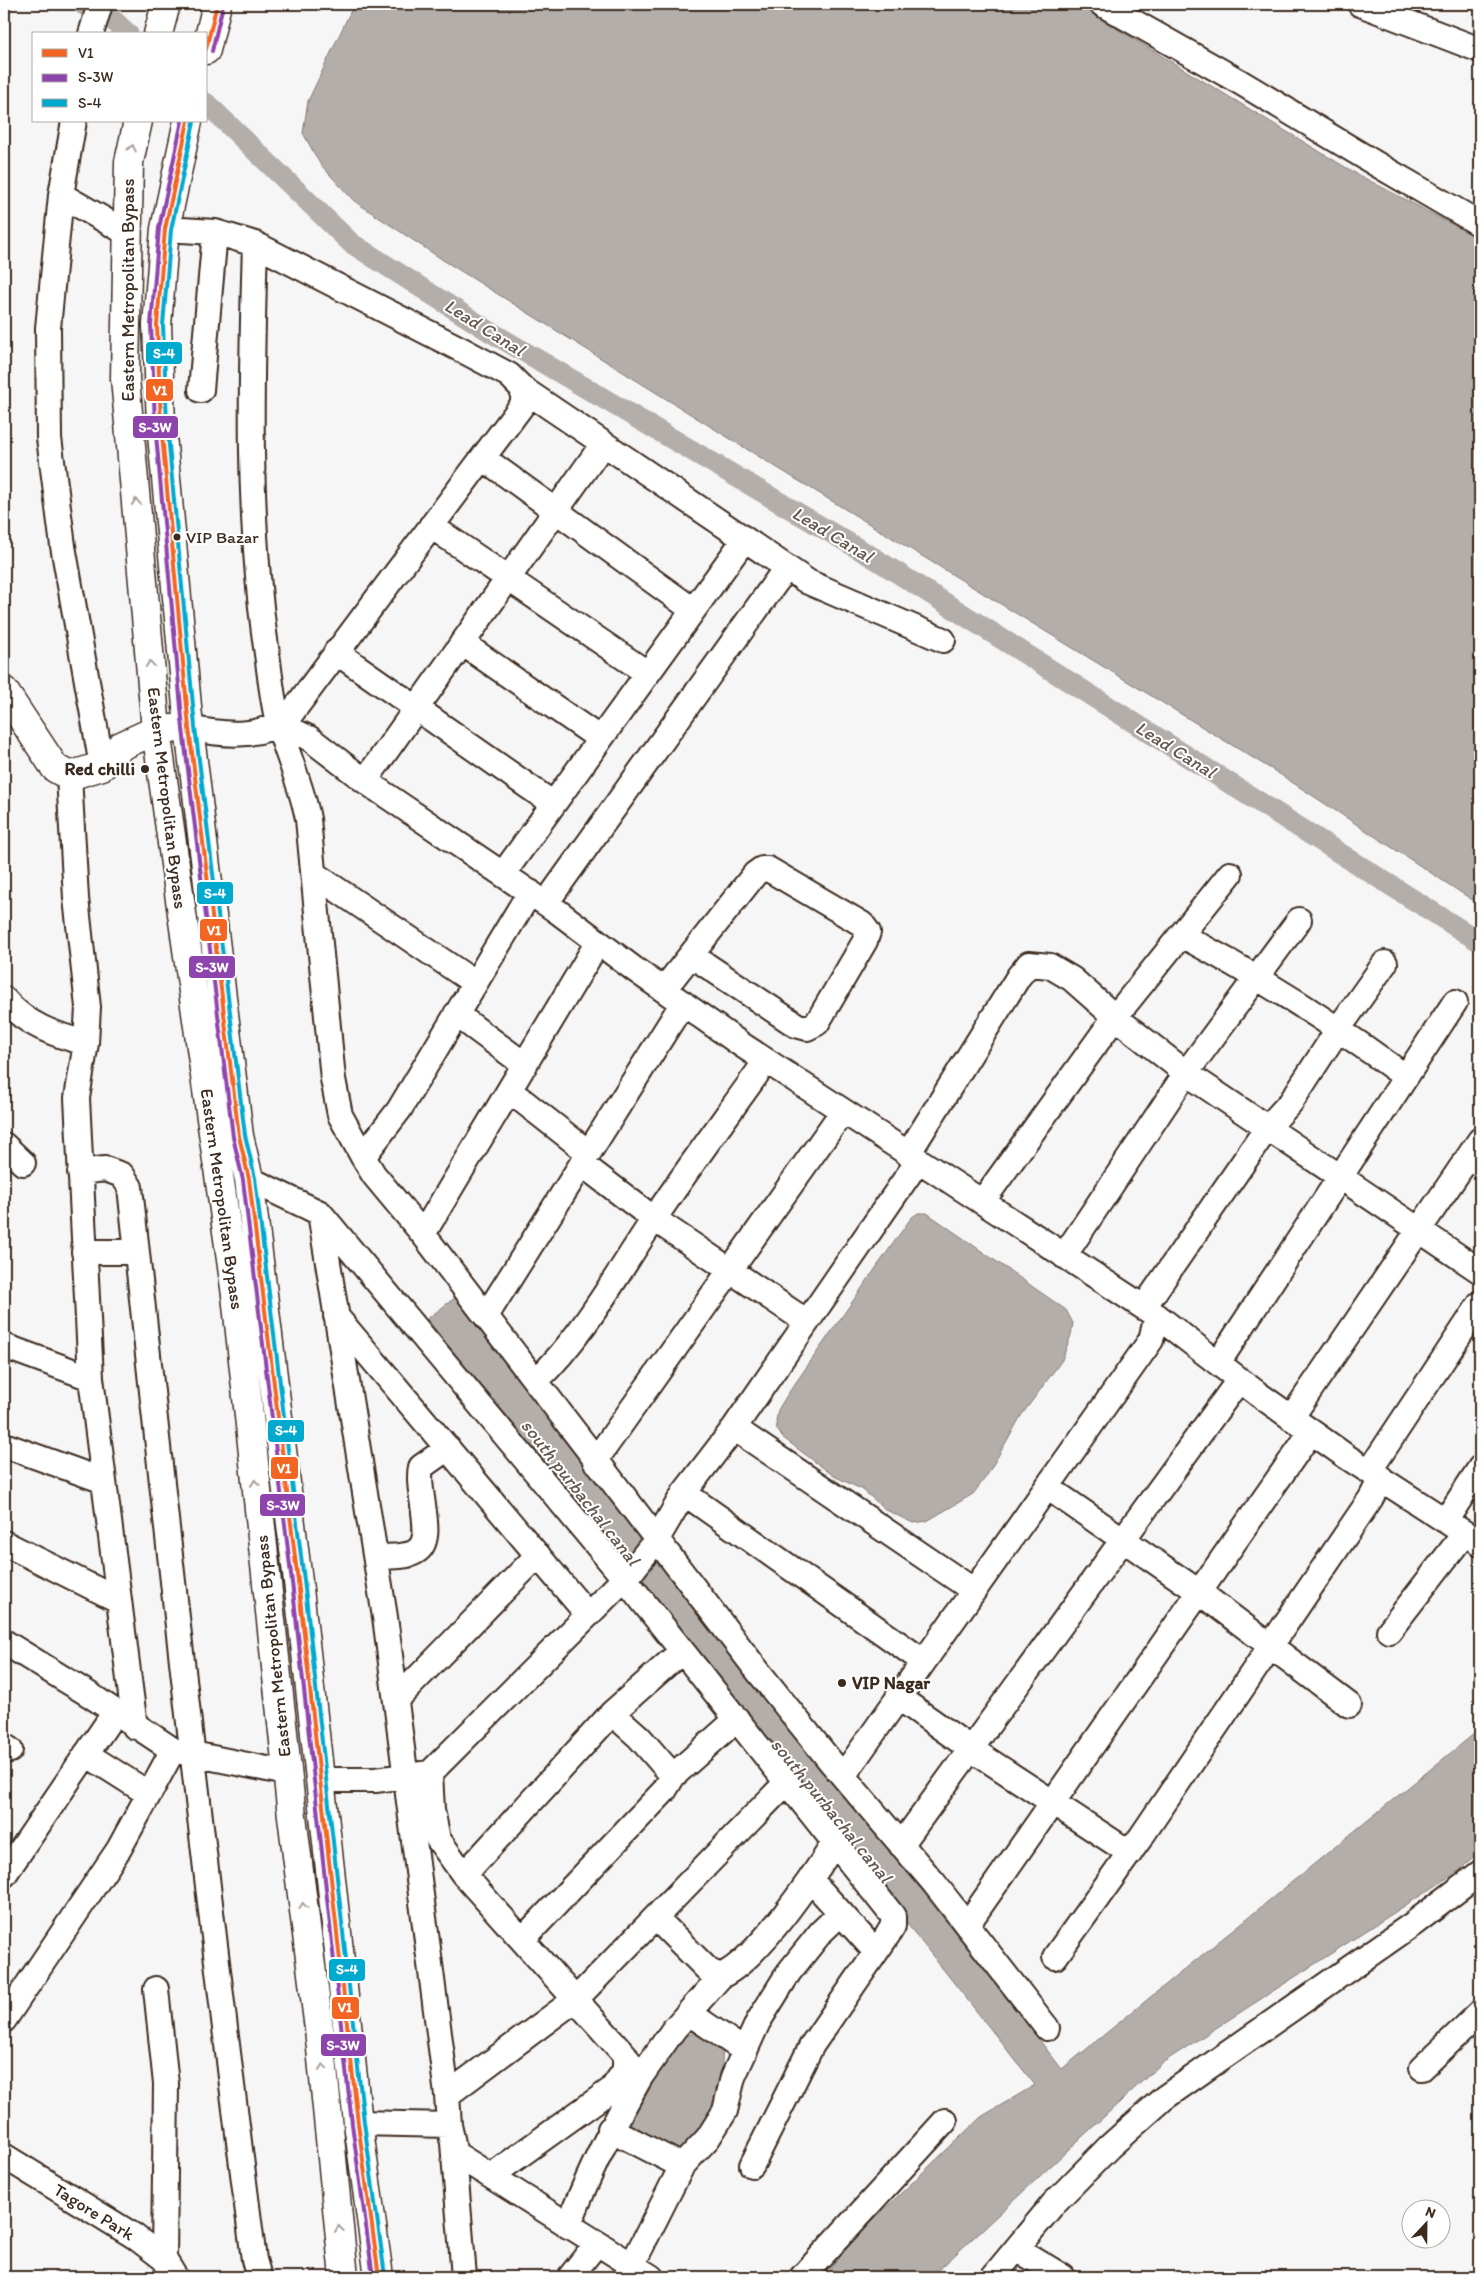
<svg xmlns="http://www.w3.org/2000/svg" width="1484" height="2281" viewBox="0 0 1484 2281" font-family="Itim,sans-serif">
  <style>
    .water { fill: #b4aeaa; stroke: #847972 }
    .lines { fill: none; stroke-linecap: round; stroke-linejoin: round }
    .canal { stroke: #b4aeaa; stroke-width: 21 }
    .minor-casing { stroke: #3b2a1e; stroke-width: 28 }
    .major-casing { stroke: #3b2a1e; stroke-width: 31 }
    .minor { stroke: #fff; stroke-width: 24 }
    .major { stroke: #fff; stroke-width: 28 }
    .bus-1-casing { stroke: #fff; stroke-width: 8 }
    .bus-2-casing { stroke: #fff; stroke-width: 8 }
    .bus-3-casing { stroke: #fff; stroke-width: 8 }
    .bus-1 { stroke: #f26522; stroke-width: 4 }
    .bus-2 { stroke: #8e44ad; stroke-width: 4 }
    .bus-3 { stroke: #00a9ce; stroke-width: 4 }
    .oneway { stroke: #a79f9a }
    .bus-dot { fill: #3b2a1e; stroke: #fff; stroke-width: 2 }
    .labels { text-anchor: middle; stroke-width: 4; stroke-linejoin: round; paint-order: stroke }
    .bus-label { font-size: 17px; fill: #3b2a1e; stroke: #fff; text-anchor: start }
    .street-label { font-size: 18px; fill: #3b2a1e; stroke: #fff }
    .poi-label { font-size: 18px; font-weight: bold; fill: #3b2a1e; stroke: #fff; text-anchor: end }
    .water-label { font-size: 19px; font-style: italic; fill: #65584f; stroke: #fff }
    .line-badge { stroke: #fff; stroke-width: 2 }
    .badge-label { font-size: 14px; text-anchor: middle; font-weight: bold; fill: #fff }
  </style>
  <rect width="100%" height="100%" fill="#f7f6f6"/>
  <filter id="ink" filterUnits="userSpaceOnUse"><feTurbulence type="fractalNoise" baseFrequency=".02" numOctaves="2"/><feDisplacementMap in="SourceGraphic" scale="10" xChannelSelector="R" yChannelSelector="G"/><feConvolveMatrix kernelMatrix="1 2 1 2 8 2 1 2 1" color-interpolation-filters="sRGB"/></filter>
  <g filter="url(#ink)">
    <path class="water" d="M354,4H1076L1355,173L1480,239V905L1281,775L753,453L443,260L354,201L320,164L303,133L308,101Z
      M918,1213H927L1066,1310L1073,1323L1071,1335L1062,1360L1021,1416L986,1477L973,1494L927,1521L913,1523L886,1510L863,1490L834,1476L782,1437L777,1429L776,1421L778,1410L787,1395L911,1218Z
      M456,1297L1062,2069L1480,1729V1850L1460,1870L1162,2063L931,2277H824L851,2241L981,2117L1035,2085L427,1319Z
      M692,2033H707L723,2044L720,2097L685,2159L631,2131C631,2107 660,2062 675,2044C679,2039 686,2036 692,2033Z"/>
    <g class="lines">
      <path class="canal" d="M82,4L113,20L128,34
        M206,103L351,243L489,331L874,558L1480,942"/>
      <g class="minor-casing">
        <path id="minor" d="M1102,4L1240,82L1378,165L1480,224
          M1360,4L1480,50
          M91,34L100,4
          M74,121L61,195L48,328L49,438L63,546L102,766
          M61,195L129,234
          M165,229L215,232L255,244L464,351L509,375L523,389V404L287,719C258,739 222,735 189,728
          M255,244C251,378 247,514 266,647C270,673 272,701 279,726C288,757 302,787 308,819L333,1079L340,1115L363,1157L374,1175L423,1234L753,1665L831,1762L934,1883L1047,2028
          M523,389L808,582L943,640
          M201,390L215,232
          M483,458L693,610
          M431,526L647,673
          M462,643L599,738
          M336,652L552,803
          M279,724L309,738L365,781L557,911L634,969L742,1045L1157,1316L1258,1394L1347,1457L1480,1543
          M69,776L76,898L88,1007L86,1043L77,1098L91,1378L135,1727
          M365,781L603,444
          M314,874L475,983
          M503,874L744,540
          M546,903L786,568
          M1181,935C1260,977 1334,1024 1406,1077
          M664,989L755,874L762,869H768L862,924L868,932L865,941L817,1023L807,1028L796,1025L691,955
          M4,999C26,1025 55,1035 86,1043
          M456,1014L525,1065
          M510,1091L589,1153
          M4,1145L23,1163
          M908,1154L1019,976L1029,964L1050,966L1072,979L1115,1017L1186,1073L1480,1271
          M363,1157L399,1110L530,892
          M582,1164L654,1219L807,1322
          M80,1172L105,1169L122,1175L130,1187C168,1545 208,1903 254,2260L259,2277
          M249,1179L320,1213L385,1617L447,2095
          M982,1202L1115,1017L1230,874
          M320,1213L625,1579L893,1916V1926L887,1936L812,2045L752,2165
          M423,1234L598,942
          M84,1252H137
          M1064,1256L1186,1073L1299,920
          M1144,1307L1267,1128L1291,1102L1339,1028L1385,963
          M336,1316L588,1615
          M486,1316L683,1003
          M4,1346L91,1378
          M1218,1363L1455,1002
          M536,1381C585,1334 616,1275 654,1219C690,1165 729,1113 766,1061
          M1291,1418L1480,1140
          M734,1428L973,1590
          M4,1445L104,1481
          M595,1461L843,1111
          M1370,1470L1480,1304
          M1047,1487L1199,1592L1349,1705
          M684,1493L923,1661
          M1446,1520L1480,1468
          M4,1543L118,1600
          M376,1557C387,1556 405,1558 415,1552C438,1540 415,1492 421,1467L448,1448
          M1389,1631L1465,1533
          M4,1642L90,1695L173,1750L287,1773
          M898,1697L971,1749L1130,1853
          M396,1700L538,1555
          M612,1713L682,1651
          M4,1746L10,1750
          M86,1754L149,1794
          M430,1773L432,1810L438,1839L464,1875L625,2055V2070L612,2089L491,2176
          M673,1776L737,1719
          M843,1776L1151,1340L1157,1316
          M319,1780H375L430,1773L631,1572L657,1539L684,1493L734,1428L918,1161
          M901,1845L1239,1380
          M4,1875L115,1712
          M464,1875L612,1713L639,1737L673,1776L664,1791L523,1939
          M811,1880L876,1952
          M656,1918L709,1971L721,1976C758,1959 812,1878 835,1842
          M967,1925L1311,1432
          M1055,1957L1141,1837L1371,1498L1381,1478
          M156,1989L166,2084L164,2259
          M689,2013L745,2051
          M4,2020L119,1849L173,1750
          M1422,2068L1480,2013
          M641,2076L674,2029L721,1976
          M358,2123L449,2125L453,2143L464,2277
          M449,2125L447,2095L576,1999L787,1782
          M610,2129L682,2166
          M454,2153L651,2277
          M4,2156L134,2236L164,2259L175,2277
          M568,2226C589,2173 612,2125 641,2076L627,2059
          M1017,2249L1063,2277
          M632,2265L682,2166L708,2138L725,2111L733,2077L758,2022L789,1972L821,1932L841,1913
          M570,2277L597,2243
          M802,2277L945,2121
          M993,2277L1054,2203L1109,2147L1164,2098L1413,1924L1480,1873"/>
      </g>
      <g class="major-casing">
        <path id="major" d="M158,34L166,4
          M206,50L217,4
          M138,121L129,162L125,378L156,730L236,1295L292,1816L319,2029L344,2277
          M188,121L165,229L157,325L161,424L189,728L239,1136L249,1179L300,1598L358,2123L379,2277
          M4,691L55,768L69,776L102,766L121,746L156,730L172,729"/>
      </g>
      <use href="#minor" class="minor"/>
      <use href="#major" class="major"/>
      <g class="bus-1-casing">
        <path id="bus-1" d="M206,49L217,4
          M188,121L165,229L157,325L161,424L189,728L239,1136L249,1179L300,1598L358,2123L379,2277"/>
      </g>
      <g class="bus-2-casing">
        <path id="bus-2" d="M212,51L223,5
          M182,121L159,228L151,325L155,424L183,729L233,1137L243,1180L294,1599L352,2124L373,2277"/>
      </g>
      <g class="bus-3-casing">
        <path id="bus-3" d="M194,122L171,230L163,325L167,424L195,727L245,1135L255,1178L306,1597L364,2122L385,2276"/>
      </g>
      <use href="#bus-1" class="bus-1"/>
      <use href="#bus-2" class="bus-2"/>
      <use href="#bus-3" class="bus-3"/>
    </g>
    <defs><path id="oneway-chevron" d="M-2-3.5L2.5 0L-2 3.5" fill="none" stroke-width="1.6" stroke-linecap="round" stroke-linejoin="round" transform="scale(1.25)"/></defs>
    <g class="oneway">
      <use href="#oneway-chevron" transform="translate(132 148) rotate(-78)"/>
      <use href="#oneway-chevron" transform="translate(136 502) rotate(-95)"/>
      <use href="#oneway-chevron" transform="translate(150 664) rotate(-95)"/>
      <use href="#oneway-chevron" transform="translate(255 1483) rotate(-96)"/>
      <use href="#oneway-chevron" transform="translate(303 1906) rotate(-97)"/>
      <use href="#oneway-chevron" transform="translate(323 2067) rotate(-96)"/>
      <use href="#oneway-chevron" transform="translate(339 2229) rotate(-96)"/>
    </g>
  </g>
  <g class="bus-dot">
    <circle cx="177" cy="537" r="4.5"/>
    <circle cx="145" cy="769" r="5"/>
    <circle cx="842" cy="1683" r="5"/>
  </g>
  <g class="labels">
    <g class="bus-label">
      <text x="186" y="543">VIP Bazar</text>
    </g>
    <g class="street-label">
      <text transform="translate(128 290) rotate(-90)" y="6">Eastern Metropolitan Bypass</text>
      <text transform="translate(167 798) rotate(83)" y="6">Eastern Metropolitan Bypass</text>
      <text transform="translate(222 1199) rotate(82)" y="6">Eastern Metropolitan Bypass</text>
      <text transform="translate(273 1646) rotate(-96)" y="6">Eastern Metropolitan Bypass</text>
      <text transform="translate(94 2212) rotate(32)" y="6">Tagore Park</text>
    </g>
    <g class="poi-label">
      <text x="135" y="775">Red chilli</text>
      <text x="852" y="1689" text-anchor="start">VIP Nagar</text>
    </g>
    <g class="water-label">
      <text transform="translate(485 327) rotate(32)" y="7">Lead Canal</text>
      <text transform="translate(833 534) rotate(31)" y="7">Lead Canal</text>
      <text transform="translate(1176 749) rotate(32)" y="7">Lead Canal</text>
      <text transform="translate(581 1492) rotate(52)" y="7">south purbachal canal</text>
      <text transform="translate(832 1810) rotate(51)" y="7">south purbachal canal</text>
    </g>
  </g>
  <g class="line-badge">
    <rect x="145" y="341" width="38" height="24" rx="5" fill="#00a9ce"/>
    <rect x="145" y="378" width="29" height="24" rx="5" fill="#f26522"/>
    <rect x="132" y="415" width="47" height="24" rx="5" fill="#8e44ad"/>
    <rect x="196" y="881" width="38" height="24" rx="5" fill="#00a9ce"/>
    <rect x="199" y="918" width="29" height="24" rx="5" fill="#f26522"/>
    <rect x="188" y="955" width="48" height="24" rx="5" fill="#8e44ad"/>
    <rect x="267" y="1419" width="38" height="24" rx="5" fill="#00a9ce"/>
    <rect x="270" y="1456" width="29" height="24" rx="5" fill="#f26522"/>
    <rect x="259" y="1493" width="47" height="24" rx="5" fill="#8e44ad"/>
    <rect x="328" y="1958" width="38" height="24" rx="5" fill="#00a9ce"/>
    <rect x="331" y="1996" width="29" height="24" rx="5" fill="#f26522"/>
    <rect x="320" y="2033" width="47" height="24" rx="5" fill="#8e44ad"/>
  </g>
  <g class="badge-label">
    <text x="164" y="358">S-4</text>
    <text x="160" y="395">V1</text>
    <text x="155" y="432">S-3W</text>
    <text x="215" y="898">S-4</text>
    <text x="214" y="935">V1</text>
    <text x="212" y="972">S-3W</text>
    <text x="286" y="1435">S-4</text>
    <text x="284" y="1473">V1</text>
    <text x="283" y="1510">S-3W</text>
    <text x="347" y="1974">S-4</text>
    <text x="345" y="2012">V1</text>
    <text x="343" y="2050">S-3W</text>
  </g>
  <rect width="1484" height="2281" fill="none" stroke="#fff" stroke-width="20"/>
  <rect x="10" y="10" width="1464" height="2261" fill="none" stroke="#3b2a1e" stroke-width="2" filter="url(#ink)"/>
  <rect x="32" y="32" width="175" height="90" fill="#ffffff" stroke="#b1aaa5"/>
  <rect x="42" y="49" width="25" height="8" fill="#f26522" stroke="#b1aaa5"/>
  <text x="78" y="58" font-size="15" fill="#3b2a1e">V1</text>
  <rect x="42" y="74" width="25" height="8" fill="#8e44ad" stroke="#b1aaa5"/>
  <text x="78" y="82" font-size="15" fill="#3b2a1e">S-3W</text>
  <rect x="42" y="99" width="25" height="8" fill="#00a9ce" stroke="#b1aaa5"/>
  <text x="78" y="108" font-size="15" fill="#3b2a1e">S-4</text>
  <g transform="translate(1426 2224) rotate(22)"><circle r="24" fill="#ffffff" stroke="#b1aaa5"/>
  <path d="M0-4L9 19L0 12L-9 19Z" fill="#3b2a1e"/>
  <text y="-8" font-size="14" font-weight="bold" text-anchor="middle" fill="#3b2a1e">N</text>
  </g>
</svg>
